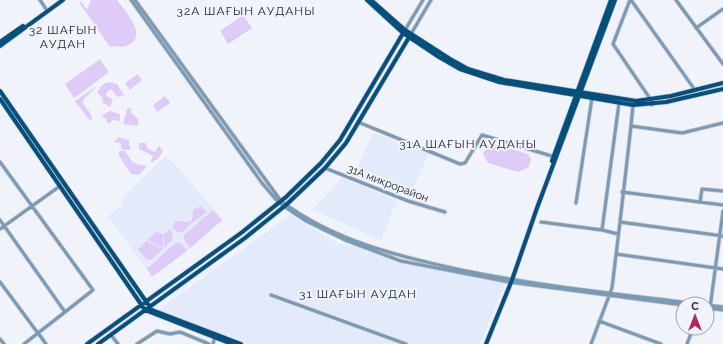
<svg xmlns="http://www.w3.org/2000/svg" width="723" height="344" viewBox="0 0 723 344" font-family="Raleway,sans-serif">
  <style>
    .built { fill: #e3ebfb }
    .green { fill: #decbf7 }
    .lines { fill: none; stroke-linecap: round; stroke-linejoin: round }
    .minor-casing { stroke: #cbced6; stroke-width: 4.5 }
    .major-casing { stroke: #cbced6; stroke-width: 5.5 }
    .minor { stroke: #7b9ab5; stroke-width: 3 }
    .major { stroke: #04507d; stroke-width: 4 }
    .labels { text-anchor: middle; stroke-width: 4; stroke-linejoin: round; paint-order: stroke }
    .street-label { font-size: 11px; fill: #222834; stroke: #f0f3fa }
    .neighbourhood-label { font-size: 12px; letter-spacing: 1px; fill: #222834; stroke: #f0f3fa }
  </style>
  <rect width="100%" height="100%" fill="#f0f3fa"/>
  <path class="built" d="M373,133L429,153L410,196L353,176Z
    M165,156L177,166L223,220L190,249L152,277L108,216L123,204L121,199Z
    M342,178L397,200L381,241L312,209Z
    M290,215L337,243L507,279L480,344H247L158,310Z"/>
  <path class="green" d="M91,0H117C125,10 151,39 125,46C120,48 115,45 110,47L79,2L81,1L87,10Z
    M243,15L252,28L228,44L220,31Z
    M100,59L109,72L74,98L65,84Z
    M138,74L142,80L130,90L125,83Z
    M109,82L117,84L124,95L117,97L111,89L106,93V96L112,99L111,107L103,103L102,97L97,93L103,84Z
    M97,86L83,100V104L90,113L92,118L90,121L75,101Z
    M165,96L170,103L157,112L153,105Z
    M131,108V113L138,119V126L123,124L127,109Z
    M110,111L120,114V121L112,120L109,124L102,115Z
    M118,137L129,140V145L131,148L128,150L121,149V143L114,142Z
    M139,143H146L148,149L155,152L159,146L163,151L158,159L150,163L153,156L139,149Z
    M494,144L528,154L531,160L529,167L518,172L488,163L483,154L489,145Z
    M119,151H125L133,163L147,166L139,175L131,174L119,156Z
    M201,206L207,212L191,224L189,221H192L193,210Z
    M213,210L222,220L190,248L184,240V235Z
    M176,221L188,222L190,225L181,233L177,232L172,227Z
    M169,229L173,234L172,240L164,248V234Z
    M156,232L163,234V248L147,240Z
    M146,241L163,249L151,260H147L138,249Z
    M175,243H181L187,251L152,277L147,269Z"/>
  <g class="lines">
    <g class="minor-casing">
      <path id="minor" d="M40,0L46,9
        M131,0L262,183L279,203L306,221L345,240L401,261L509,282L683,305
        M135,0L281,201C334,241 397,256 461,270C539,286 619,294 698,304
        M630,0L613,44L651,100L652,105
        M631,0L695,90
        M676,0L723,64
        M696,28L723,9
        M405,30L423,0
        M411,34L431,0
        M358,122L460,164L465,163L482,135L555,157
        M631,126L633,105
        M0,162L93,290L65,312
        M325,168L408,201L445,212
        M622,192L723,205
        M700,202L702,189L723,191
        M576,203L592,98
        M0,220L65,312L24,344
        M541,222L602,230L618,234
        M620,222L631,126L682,133L723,123
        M0,229L60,186
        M602,230L619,103
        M616,254L723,269
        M0,282L46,344
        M271,295L406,344
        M707,305L723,307
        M707,308L723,310
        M710,308L723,211
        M599,321L661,344
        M111,335L118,344
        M0,339L4,344
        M137,344L157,331L170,334L180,332L209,344
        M213,344L215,336
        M591,344L612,288L620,222L723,236
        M687,344L693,328"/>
    </g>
    <g class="major-casing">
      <path id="major" d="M367,0L403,33L439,57L460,69L499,82L633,105L666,102L723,89
        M371,0L405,30L450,59L468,69L504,80L636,101L671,96L723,83
        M0,42L23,26
        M0,46L63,0
        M0,91L152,310L241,344
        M0,99L145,310L232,344
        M552,161L611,0
        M87,344L241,233L286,197L321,163L340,140L405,30
        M98,344L245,238L286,205L325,168L346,143L411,34
        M486,344L512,280L537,208L615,0"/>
    </g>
    <use href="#minor" class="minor"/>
    <use href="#major" class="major"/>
  </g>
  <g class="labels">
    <g class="street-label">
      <text transform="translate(388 183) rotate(21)" y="4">31А микрорайон</text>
    </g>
    <g class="neighbourhood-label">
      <text x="246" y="15">32А ШАҒЫН АУДАНЫ</text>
      <text x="63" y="34">32 ШАҒЫН<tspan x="63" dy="14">АУДАН</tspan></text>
      <text x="468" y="148">31А ШАҒЫН АУДАНЫ</text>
      <text x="358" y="298">31 ШАҒЫН АУДАН</text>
    </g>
  </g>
  <g transform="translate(695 316)"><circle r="19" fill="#f0f3fa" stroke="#9ea2ab"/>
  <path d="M0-3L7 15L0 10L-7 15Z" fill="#b42558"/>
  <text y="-6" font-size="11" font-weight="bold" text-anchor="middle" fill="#222834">С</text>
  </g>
</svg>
